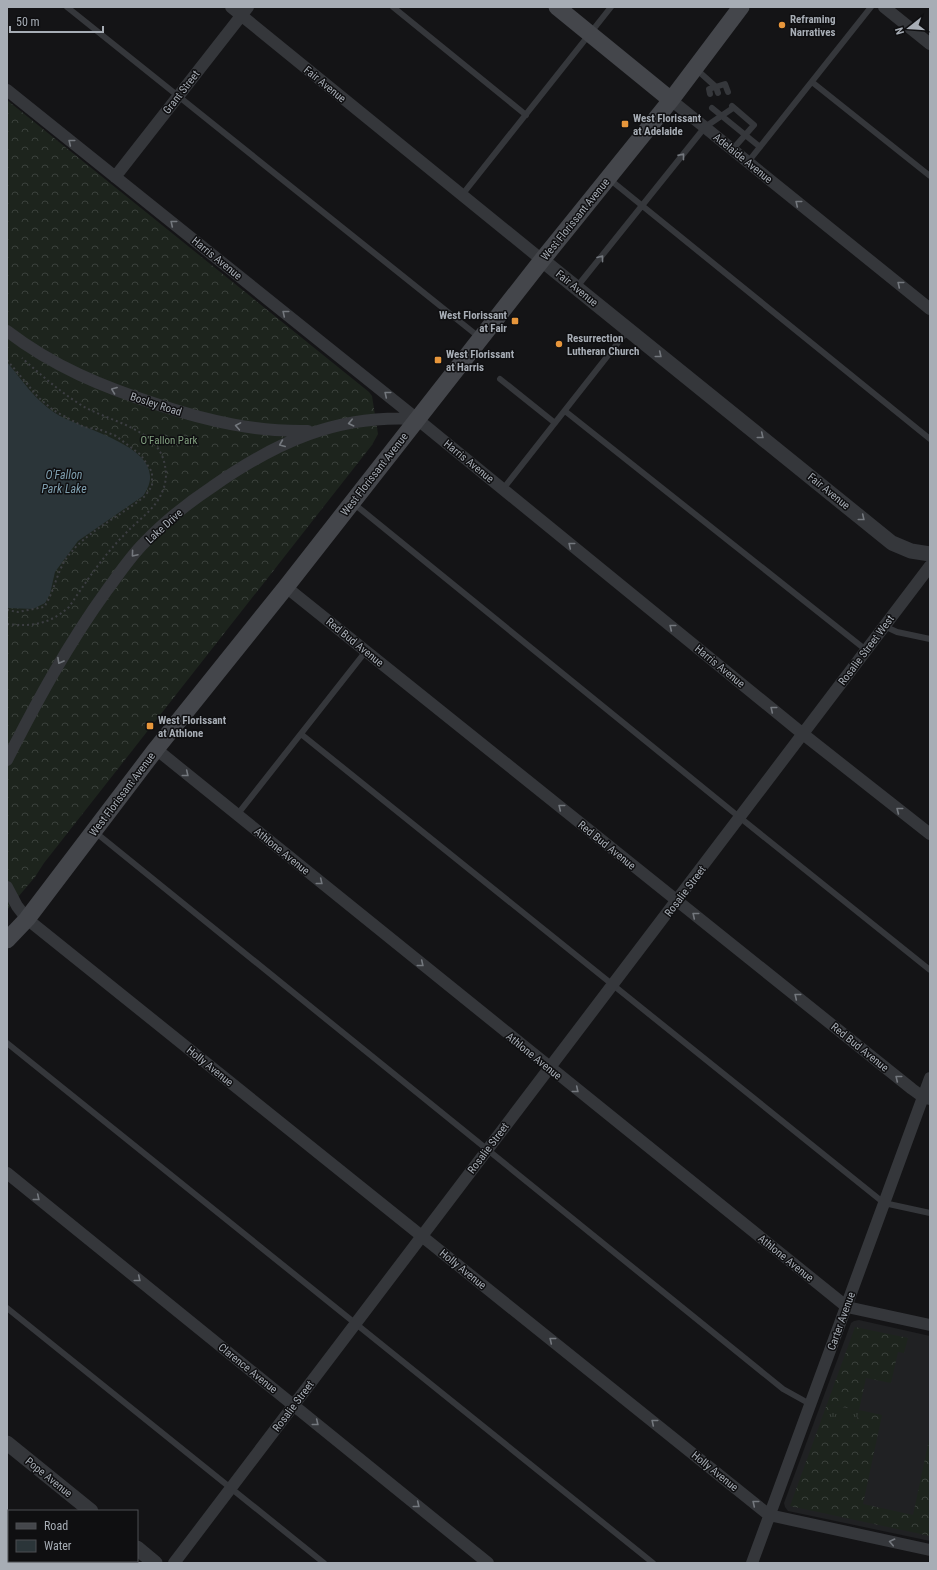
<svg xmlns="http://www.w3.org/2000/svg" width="937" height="1570" viewBox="0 0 937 1570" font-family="'Roboto Condensed',sans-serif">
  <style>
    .built { fill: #202123 }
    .grass { fill: url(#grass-tufts) }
    .forest { fill: url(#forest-crowns); fill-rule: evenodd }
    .water { fill: #2b3539 }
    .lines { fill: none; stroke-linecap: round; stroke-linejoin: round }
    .path { stroke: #3c3e42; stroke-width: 2; stroke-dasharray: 2 3; stroke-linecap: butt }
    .service { stroke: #35373b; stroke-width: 6 }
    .minor { stroke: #35373b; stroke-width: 12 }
    .tertiary { stroke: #35373b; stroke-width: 15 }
    .secondary { stroke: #44464b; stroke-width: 17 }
    .oneway { stroke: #74787e }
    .poi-dot { fill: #e7963b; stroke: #0f0f11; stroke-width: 1.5 }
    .labels { text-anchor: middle; stroke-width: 3; stroke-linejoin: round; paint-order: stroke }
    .poi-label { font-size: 11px; font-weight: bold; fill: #a7adb5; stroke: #0f0f11; text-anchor: start }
    .street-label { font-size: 11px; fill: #a7adb5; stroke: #0f0f11 }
    .park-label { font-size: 11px; fill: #819f7f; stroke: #0f0f11 }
    .water-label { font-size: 12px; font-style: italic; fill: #7f9faf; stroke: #0f0f11 }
  </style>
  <defs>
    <pattern id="grass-tufts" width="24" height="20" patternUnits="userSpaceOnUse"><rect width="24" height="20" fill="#1d241d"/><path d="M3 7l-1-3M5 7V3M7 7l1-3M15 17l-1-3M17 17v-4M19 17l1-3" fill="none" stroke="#3b413c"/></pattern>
    <pattern id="forest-crowns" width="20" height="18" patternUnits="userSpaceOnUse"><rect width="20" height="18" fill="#1d241d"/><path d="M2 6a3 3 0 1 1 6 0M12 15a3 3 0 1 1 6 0" fill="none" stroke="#3b413c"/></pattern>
  </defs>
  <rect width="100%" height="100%" fill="#141416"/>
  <path class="built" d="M859,1320L930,1336V1541L788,1511L785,1507L784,1503L851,1323L854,1321Z"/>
  <path class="grass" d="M830,1405L859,1410L856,1424L826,1418Z"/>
  <path class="forest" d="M7,100L369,392L372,396L378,434L372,445L44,863L35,877L7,910Z
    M855,1327L908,1338L904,1353L898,1352L891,1383L866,1378L859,1410L882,1415L863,1504L913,1515L930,1435V1536L790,1506ZM830,1405L859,1410L856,1424L827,1418Z"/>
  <path class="water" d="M7,362C22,380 35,400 55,413C80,430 177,448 143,496L78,541L55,572L50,594L45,603L33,609L7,608Z"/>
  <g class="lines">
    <path class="path" d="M7,360L38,397L53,410L84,427L101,430L116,436L141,455L152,472V486L145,496C120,517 84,532 66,559C56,574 54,593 44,607L18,612L7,610
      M7,624C32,627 50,624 69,607C86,582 103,556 124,535C134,524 147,515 156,503C164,492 168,478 165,466C159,428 109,422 81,405C59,391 41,375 22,358"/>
    <path class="service" d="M67,7L479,337
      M393,7L526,115
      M696,69L716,87L718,93
      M812,82L930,176
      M710,94L709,89L725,84L728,92
      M732,106L754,125L732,150
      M712,108L760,147
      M748,162L871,7
      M608,178L930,439
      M462,195L611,7
      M576,288L705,127L733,108
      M500,379L555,423
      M565,411L866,650
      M503,489L628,330
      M353,503L733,812L930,970
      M884,626L897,632L930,639
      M301,734L884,1203L930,1213
      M237,815L366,651
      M95,832L783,1389L810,1404
      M7,1043L653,1563
      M7,1308L324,1563"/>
    <path class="minor" d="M231,7L542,260
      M884,7L930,44
      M7,90L417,419L803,734L930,834
      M671,100L930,309
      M115,177L248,7
      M7,331C54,367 103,387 159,405C208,421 256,432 308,431
      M286,587L912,1089L923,1097L930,1099
      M156,749L847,1307L930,1325
      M7,760C37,701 68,644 107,590C119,574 130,557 144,543C164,522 188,503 212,487C276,442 337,414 417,419
      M7,887L17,906L27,919L769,1515L930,1550
      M7,1173L488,1563
      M174,1563L930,566
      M752,1563L930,1078"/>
    <path class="tertiary" d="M542,260L892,543L911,551L930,554
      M7,1443L91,1511
      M137,1548L155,1563"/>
    <path class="secondary" d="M557,7L671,100
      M7,940L27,919L156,749L286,587L542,260L671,100L741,7"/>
  </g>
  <defs><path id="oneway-chevron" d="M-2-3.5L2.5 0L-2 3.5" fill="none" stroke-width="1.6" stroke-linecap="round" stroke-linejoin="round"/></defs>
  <g class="oneway">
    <use href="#oneway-chevron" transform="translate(71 142) rotate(-141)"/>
    <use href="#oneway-chevron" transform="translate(682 156) rotate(-51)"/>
    <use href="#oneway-chevron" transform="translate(798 203) rotate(-141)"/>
    <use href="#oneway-chevron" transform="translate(173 223) rotate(-141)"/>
    <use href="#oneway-chevron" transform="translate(601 258) rotate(-52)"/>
    <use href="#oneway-chevron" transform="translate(900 284) rotate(-141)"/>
    <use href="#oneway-chevron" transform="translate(285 313) rotate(-141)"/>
    <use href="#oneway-chevron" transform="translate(659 355) rotate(39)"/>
    <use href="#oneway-chevron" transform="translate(114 390) rotate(-159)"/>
    <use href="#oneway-chevron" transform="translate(387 394) rotate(-141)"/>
    <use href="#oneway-chevron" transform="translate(351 423) rotate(167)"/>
    <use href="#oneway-chevron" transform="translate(238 426) rotate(-170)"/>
    <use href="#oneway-chevron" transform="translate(761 436) rotate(39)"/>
    <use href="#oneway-chevron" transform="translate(282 444) rotate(157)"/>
    <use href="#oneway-chevron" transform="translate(862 518) rotate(39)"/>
    <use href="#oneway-chevron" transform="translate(571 545) rotate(-141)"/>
    <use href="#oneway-chevron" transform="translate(134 554) rotate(130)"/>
    <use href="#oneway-chevron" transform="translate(672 627) rotate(-141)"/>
    <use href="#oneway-chevron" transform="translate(60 661) rotate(119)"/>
    <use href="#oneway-chevron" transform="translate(773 709) rotate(-141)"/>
    <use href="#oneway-chevron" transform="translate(186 774) rotate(39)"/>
    <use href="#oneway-chevron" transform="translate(561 807) rotate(-141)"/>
    <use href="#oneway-chevron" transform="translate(899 810) rotate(-142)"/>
    <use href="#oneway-chevron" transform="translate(320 882) rotate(39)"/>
    <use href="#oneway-chevron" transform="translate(695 915) rotate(-141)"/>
    <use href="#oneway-chevron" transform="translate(421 964) rotate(39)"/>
    <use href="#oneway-chevron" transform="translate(797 996) rotate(-141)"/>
    <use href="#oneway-chevron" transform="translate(898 1078) rotate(-141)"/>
    <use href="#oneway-chevron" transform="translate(576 1090) rotate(39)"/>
    <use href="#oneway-chevron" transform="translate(37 1198) rotate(39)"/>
    <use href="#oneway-chevron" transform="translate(138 1279) rotate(39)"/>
    <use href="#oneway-chevron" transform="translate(552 1340) rotate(-141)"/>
    <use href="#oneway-chevron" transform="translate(654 1422) rotate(-141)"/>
    <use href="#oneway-chevron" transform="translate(316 1423) rotate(39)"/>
    <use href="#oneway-chevron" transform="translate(755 1503) rotate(-141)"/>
    <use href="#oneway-chevron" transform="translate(417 1505) rotate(39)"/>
    <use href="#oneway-chevron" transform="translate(892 1542) rotate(-168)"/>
  </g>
  <g class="poi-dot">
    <circle cx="782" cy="25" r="4"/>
    <rect x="621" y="120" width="8" height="8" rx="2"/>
    <rect x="511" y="317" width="8" height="8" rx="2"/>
    <circle cx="559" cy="344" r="4"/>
    <rect x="434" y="356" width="8" height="8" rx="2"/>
    <rect x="146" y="722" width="8" height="8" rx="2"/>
  </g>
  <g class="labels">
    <g class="poi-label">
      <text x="790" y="23">Reframing<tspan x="790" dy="13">Narratives</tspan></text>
      <text x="633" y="122">West Florissant<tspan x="633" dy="13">at Adelaide</tspan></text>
      <text x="507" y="319" text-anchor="end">West Florissant<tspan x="507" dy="13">at Fair</tspan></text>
      <text x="567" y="342">Resurrection<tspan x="567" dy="13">Lutheran Church</tspan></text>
      <text x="446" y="358">West Florissant<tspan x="446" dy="13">at Harris</tspan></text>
      <text x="158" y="724">West Florissant<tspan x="158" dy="13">at Athlone</tspan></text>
    </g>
    <g class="street-label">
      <text transform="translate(325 84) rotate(39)" y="4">Fair Avenue</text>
      <text transform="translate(181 92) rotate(-52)" y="4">Grant Street</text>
      <text transform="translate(743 158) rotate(39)" y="4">Adelaide Avenue</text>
      <text transform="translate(575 219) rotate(-51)" y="4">West Florissant Avenue</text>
      <text transform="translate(217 258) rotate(39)" y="4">Harris Avenue</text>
      <text transform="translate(577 288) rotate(39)" y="4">Fair Avenue</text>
      <text transform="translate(156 404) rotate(18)" y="4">Bosley Road</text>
      <text transform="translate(469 461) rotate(39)" y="4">Harris Avenue</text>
      <text transform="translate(374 474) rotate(-52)" y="4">West Florissant Avenue</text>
      <text transform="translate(829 491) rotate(39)" y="4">Fair Avenue</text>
      <text transform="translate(164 526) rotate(-42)" y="4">Lake Drive</text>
      <text transform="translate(355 642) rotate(39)" y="4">Red Bud Avenue</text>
      <text transform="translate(866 650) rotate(-53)" y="4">Rosalie Street West</text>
      <text transform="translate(720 666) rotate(39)" y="4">Harris Avenue</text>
      <text transform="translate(122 794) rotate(-53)" y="4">West Florissant Avenue</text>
      <text transform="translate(607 845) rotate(39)" y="4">Red Bud Avenue</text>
      <text transform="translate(282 851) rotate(39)" y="4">Athlone Avenue</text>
      <text transform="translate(685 891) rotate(-53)" y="4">Rosalie Street</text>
      <text transform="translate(860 1047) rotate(39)" y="4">Red Bud Avenue</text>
      <text transform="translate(534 1056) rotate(39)" y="4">Athlone Avenue</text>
      <text transform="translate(210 1066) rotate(39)" y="4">Holly Avenue</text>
      <text transform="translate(488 1148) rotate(-53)" y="4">Rosalie Street</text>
      <text transform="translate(786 1258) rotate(39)" y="4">Athlone Avenue</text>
      <text transform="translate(463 1269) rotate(39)" y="4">Holly Avenue</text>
      <text transform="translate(841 1321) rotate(-70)" y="4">Carter Avenue</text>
      <text transform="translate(248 1368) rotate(39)" y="4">Clarence Avenue</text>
      <text transform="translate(293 1406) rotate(-53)" y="4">Rosalie Street</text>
      <text transform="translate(715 1471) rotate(39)" y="4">Holly Avenue</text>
      <text transform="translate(49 1477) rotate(39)" y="4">Pope Avenue</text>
    </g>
    <g class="park-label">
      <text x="169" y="444">O'Fallon Park</text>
    </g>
    <g class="water-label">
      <text x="64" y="479">O'Fallon<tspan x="64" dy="14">Park Lake</tspan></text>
    </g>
  </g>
  <rect width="937" height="1570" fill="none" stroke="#a7adb5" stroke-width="16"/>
  <rect x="8" y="1510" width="130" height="52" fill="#0f0f11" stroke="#4c4e53"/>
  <rect x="16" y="1523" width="20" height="6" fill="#44464b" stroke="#4c4e53"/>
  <text x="44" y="1530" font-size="12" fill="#a7adb5">Road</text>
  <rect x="16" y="1540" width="20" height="12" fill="#2b3539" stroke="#4c4e53"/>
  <text x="44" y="1550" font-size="12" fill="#a7adb5">Water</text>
  <g transform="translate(909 28) rotate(253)" stroke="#0f0f11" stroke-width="3" paint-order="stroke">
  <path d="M0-3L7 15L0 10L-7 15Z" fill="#a7adb5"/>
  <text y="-6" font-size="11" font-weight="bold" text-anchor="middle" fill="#a7adb5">N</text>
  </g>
  <path d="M10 26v6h93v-6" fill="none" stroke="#a7adb5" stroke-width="2"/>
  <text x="16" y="26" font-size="12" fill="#a7adb5" stroke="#0f0f11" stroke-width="3" paint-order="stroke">50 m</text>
</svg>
